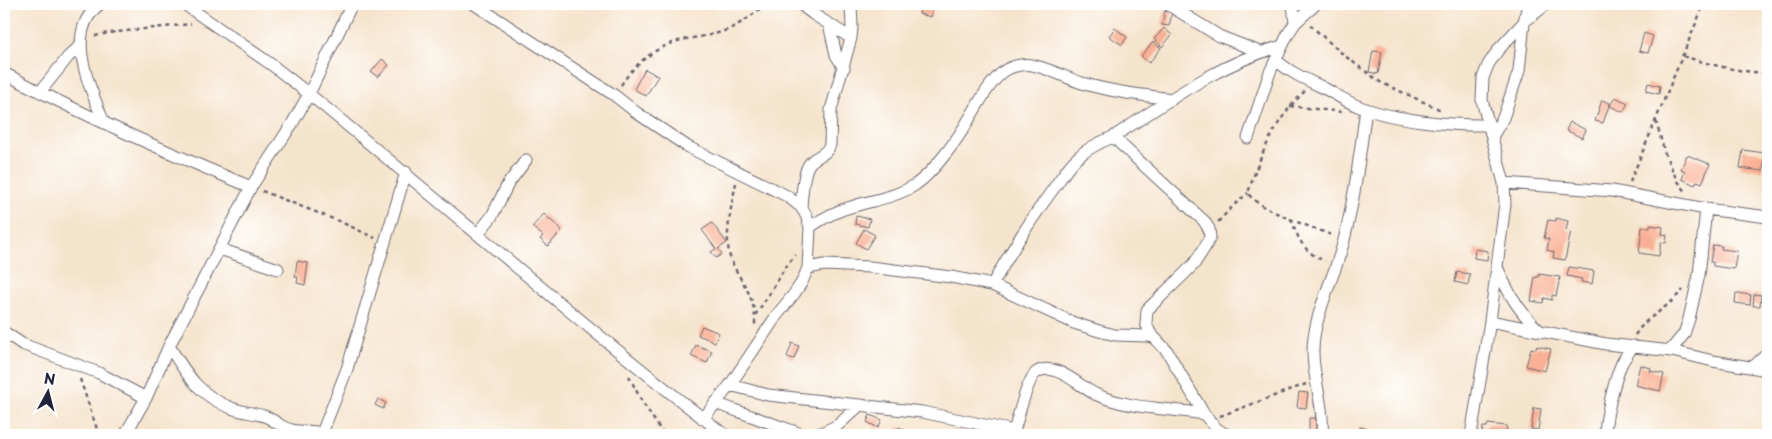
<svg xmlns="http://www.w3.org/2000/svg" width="1772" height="439" viewBox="0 0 1772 439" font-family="'Playpen Sans',sans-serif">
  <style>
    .building { fill: #f9b094 }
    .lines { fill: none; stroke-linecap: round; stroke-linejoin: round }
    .minor-casing { stroke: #6c666e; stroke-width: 13 }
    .path { stroke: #6c666e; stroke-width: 2.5; stroke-dasharray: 4 4; stroke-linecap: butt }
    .minor { stroke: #fff; stroke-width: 11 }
  </style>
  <rect width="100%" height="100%" fill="#fff"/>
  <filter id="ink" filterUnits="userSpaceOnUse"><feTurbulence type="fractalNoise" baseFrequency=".02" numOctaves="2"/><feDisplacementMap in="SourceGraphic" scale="10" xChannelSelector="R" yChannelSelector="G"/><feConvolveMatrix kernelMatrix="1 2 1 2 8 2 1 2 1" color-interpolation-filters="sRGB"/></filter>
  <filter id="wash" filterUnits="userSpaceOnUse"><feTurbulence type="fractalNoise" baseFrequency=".0096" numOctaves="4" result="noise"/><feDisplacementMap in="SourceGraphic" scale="20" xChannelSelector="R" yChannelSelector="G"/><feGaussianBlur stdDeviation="1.12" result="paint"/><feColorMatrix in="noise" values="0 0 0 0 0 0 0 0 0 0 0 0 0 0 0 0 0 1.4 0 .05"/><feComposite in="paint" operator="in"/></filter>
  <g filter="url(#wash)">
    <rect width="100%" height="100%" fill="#f5e4cc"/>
    <g id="blocks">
      <path class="building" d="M921,4H934L931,17L919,14Z
        M1165,11L1172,13L1169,26L1162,25Z
        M1115,28L1127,37L1122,45L1109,36Z
        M1164,28L1172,35L1162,47L1154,39Z
        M1644,33L1653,36L1648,53L1639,51Z
        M1153,42L1161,48L1149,63L1141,56Z
        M1373,51L1382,52L1378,74L1369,72Z
        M382,59L389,65L378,77L371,72Z
        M645,69L658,76L646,96L634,89Z
        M1648,83L1660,86L1659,94L1646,91Z
        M1615,97L1628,103L1623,112L1610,106Z
        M1602,100L1610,103L1603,123L1595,121Z
        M1570,122L1586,130L1582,138L1566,130Z
        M1743,150L1765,153L1763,171L1740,168Z
        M1687,155L1710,164L1702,183L1697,181L1695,185L1682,179L1685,171L1681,169Z
        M544,214L562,230L548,246L540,239L543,236L532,227Z
        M856,216L870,219L868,227L855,224Z
        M1556,218L1568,221L1566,230L1571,231L1565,260L1553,258L1554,252L1547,250L1549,239L1544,238L1548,220L1556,221Z
        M712,223L727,243L718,249L722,254L716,258L711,252L716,249L702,230Z
        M1650,225L1663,227L1662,234L1667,235L1666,243L1661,242L1659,256L1639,253L1642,227L1650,228Z
        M864,229L875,235L866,249L856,243Z
        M1713,245L1722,246L1721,249L1737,251L1734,269L1713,266V262H1710Z
        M1475,249L1488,251L1487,260L1474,258Z
        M297,261L308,263L305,285L297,283L298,277H295Z
        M1569,267L1594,271L1592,284L1581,282L1582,279L1567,276Z
        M1457,272L1470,274L1468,285L1455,282Z
        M1539,274L1560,277L1556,296L1552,295V300L1544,298L1543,303L1531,301L1535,277H1539Z
        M1736,293L1751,295L1750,305L1735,303Z
        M1754,294L1761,295L1760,306H1753Z
        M702,326L719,333L715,342L698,335Z
        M792,343L799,346L794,359L787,357Z
        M696,345L712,351L707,363L691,356Z
        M1537,346L1551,349L1545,371L1526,366L1531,348L1536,349Z
        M1640,365L1651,368L1650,371L1664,374L1660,391L1635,385Z
        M1299,392L1308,393L1306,408L1297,407Z
        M378,399L386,403L383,409L375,405Z
        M1534,408L1541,409L1538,430L1531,429Z
        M870,415L882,420L878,428L867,422Z
        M1309,418H1316V433H1309Z
        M1488,424L1507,426L1506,435H1482L1483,427H1487Z
        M899,427L913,434V435H895Z
        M1360,427L1377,431L1376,435L1358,434Z"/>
    </g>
  </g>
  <g filter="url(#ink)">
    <use href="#blocks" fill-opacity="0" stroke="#6c666e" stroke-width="1"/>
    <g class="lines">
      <g class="minor-casing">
        <path id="minor" d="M100,4C62,33 91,88 104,123
          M184,4L272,65L309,94C448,207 583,327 725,435
          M474,4L614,95L637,113L688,147L787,196L801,207L806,215L810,227L808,268L802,282L794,294L777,315L730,385L703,419
          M800,4L813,14L851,38
          M1167,4L1219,36L1260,52
          M1293,4L1295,23
          M829,24L836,55L844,68
          M1276,60C1289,72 1307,80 1322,87C1335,94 1347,102 1360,107C1395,120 1452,126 1490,125
          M4,73C84,116 167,152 251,187
          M40,92L68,57L81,45
          M1113,137L1204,221L1209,229L1210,237L1205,247L1194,264L1182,276L1147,310L1146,323L1150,333L1167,351L1204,414L1217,429L1227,435
          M1492,137L1503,118L1519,71L1524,22L1528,4
          M1248,138L1270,72L1288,34L1295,23L1316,4
          M1504,183L1612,191L1706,209L1768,217
          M801,207C802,196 803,171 810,163C816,155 826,156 830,145L831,110L851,38L852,27L851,4
          M810,227C823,218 838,210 854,206C874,200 896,197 915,185C933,173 957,140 968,121C978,105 988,84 1003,72C1012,65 1026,63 1036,66C1052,70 1067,78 1082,83C1111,92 1142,95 1172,99
          M478,234L492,216L508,184L526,160
          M220,249L278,269
          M1497,267C1507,292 1519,312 1539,330
          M808,268L824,265L870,267L951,277L992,285L1074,323L1099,331L1115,335L1148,336L1154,337
          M992,285C1011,251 1031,219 1054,188C1061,178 1068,166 1077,158C1088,148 1100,142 1113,137C1167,102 1219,63 1282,46
          M1490,321L1606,344L1672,351L1713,361L1768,370
          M4,332L22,344L99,373L146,398
          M169,346C187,375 200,397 234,409C244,412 254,413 264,416C274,419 281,428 292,430C303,433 315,429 326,435
          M1670,351L1684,334L1689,319L1699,275L1706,209
          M1753,367L1768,353
          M730,385L768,395L922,412L1014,431
          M715,403L804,435
          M322,433L347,369L406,172
          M125,435L146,398L169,346L251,187L292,124L309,94L352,4
          M817,435L838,425L860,405
          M1013,435C1017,422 1027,378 1037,372C1055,361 1079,386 1095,394C1128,409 1168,408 1204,414
          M1322,435C1325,402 1309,371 1314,337C1319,303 1336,273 1344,240C1355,197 1360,152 1366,109
          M1471,435L1490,321L1505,204L1504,183L1482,100L1483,78L1488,65L1498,50L1524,22L1547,4
          M1605,435C1605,418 1615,378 1622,363C1625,357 1629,352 1633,346"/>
      </g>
      <path class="path" d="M75,4L78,11
        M1310,25L1345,56L1380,82L1441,110
        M95,36L108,33L191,24
        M1683,56C1711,65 1739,72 1768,73
        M621,85C635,63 657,46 682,40C696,37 711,36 724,31C740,25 753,15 766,4
        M1305,91C1276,118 1260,155 1248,193C1257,210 1315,228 1334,236
        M1290,106L1342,112
        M1656,121L1665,154L1677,180L1687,193
        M1630,182L1704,4
        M736,183C732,203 724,236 730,257C740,284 756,292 755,326
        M262,191L341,222L375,238
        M1291,219C1299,240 1303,252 1325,261
        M1218,222L1234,205L1248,193
        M755,315C770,296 779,272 796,255
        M1635,335L1644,323L1670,303L1683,290
        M629,376L641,400L664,435
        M80,379L99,435
        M1220,416L1306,384
        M688,435L701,431"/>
      <use href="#minor" class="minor"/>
    </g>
  </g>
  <rect width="1772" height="439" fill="none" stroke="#fff" stroke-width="20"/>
  <g transform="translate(48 392) rotate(7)" stroke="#ffffff" stroke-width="4" paint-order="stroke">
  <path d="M0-4L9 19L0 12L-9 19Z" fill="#22223b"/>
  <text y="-8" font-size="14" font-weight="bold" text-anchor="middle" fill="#22223b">N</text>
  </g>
</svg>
